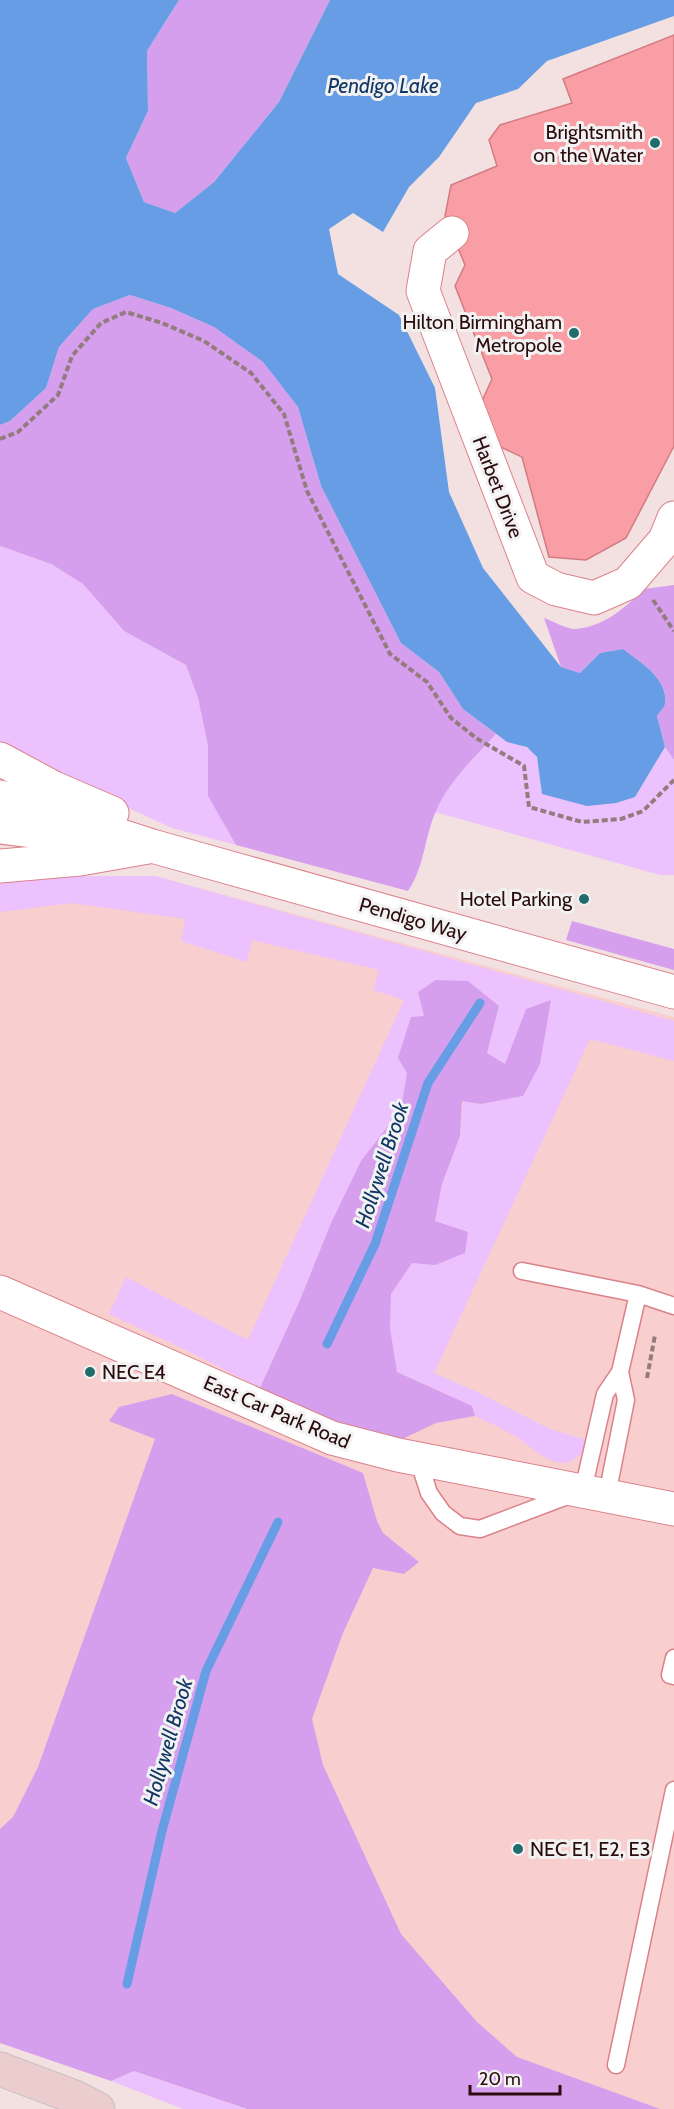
<svg xmlns="http://www.w3.org/2000/svg" width="674" height="2109" viewBox="0 0 674 2109" font-family="Cabin,sans-serif">
  <style>
    .built { fill: #f8cecf }
    .green { fill: #ebc2fd }
    .forest { fill: #d69fed }
    .water { fill: #669de5 }
    .lines { fill: none; stroke-linecap: round; stroke-linejoin: round }
    .stream { stroke: #669de5; stroke-width: 9 }
    .building { fill: #f99ea4; stroke: #d37b82; stroke-width: 1.5 }
    .service-casing { stroke: #db8289; stroke-width: 19 }
    .minor-casing { stroke: #db8289; stroke-width: 35 }
    .tertiary-casing { stroke: #db8289; stroke-width: 35 }
    .motorway-casing { stroke: #c8c0c1; stroke-width: 35 }
    .path { stroke: #947b7d; stroke-width: 4; stroke-dasharray: 6 3; stroke-linecap: butt }
    .service { stroke: #fff; stroke-width: 16 }
    .minor { stroke: #fff; stroke-width: 33 }
    .tertiary { stroke: #fff; stroke-width: 33 }
    .motorway { stroke: #eccdce; stroke-width: 33 }
    .poi-dot { fill: #216d6e; stroke: #f2f2f2; stroke-width: 2 }
    .labels { text-anchor: middle; stroke-width: 6; stroke-linejoin: round; paint-order: stroke }
    .poi-label { font-size: 20px; fill: #2c0b0f; stroke: #f2f2f2; text-anchor: end }
    .street-label { font-size: 20px; fill: #2c0b0f; stroke: #f2f2f2 }
    .water-label { font-size: 21px; font-style: italic; fill: #113765; stroke: #f2f2f2 }
  </style>
  <rect width="100%" height="100%" fill="#f3e0e0"/>
  <path class="built" d="M155,876L674,1017V2109H441L0,1966V877Z"/>
  <path class="green" d="M0,546L51,564L83,584L124,631L186,665L198,698L208,746V796L236,845L172,828L0,749Z
    M496,734C509,744 513,741 526,747C542,754 540,778 542,794L635,797L665,747L674,760V875H660L435,812L451,783Z
    M155,876L674,1021V1061L590,1039L434,1373L477,1392L550,1429L590,1441C565,1484 543,1454 513,1435C501,1428 488,1422 475,1416L472,1406L397,1372L390,1328L391,1294L412,1263L435,1264V1221L442,1184L460,1136L463,1101L481,1104L523,1096L526,1009L505,1064L424,1016L408,1073L401,1109L361,1161L331,1223L300,1300L260,1388L188,1351L109,1314L126,1277L248,1340L404,1000L373,990L379,970L252,940L247,962L181,941L185,919L72,903L0,912V877Z
    M134,2071L246,2109H183L111,2081Z"/>
  <path class="forest" d="M179,0H330L279,102L214,182L175,213L144,202L126,158L148,111L147,51Z
    M130,295L171,308L214,327L263,362L298,407L321,486L401,643L439,672L463,709L496,734C474,758 449,781 436,811C424,838 425,866 408,891L236,845L208,796V746L198,698L186,665L124,631L83,584L51,564L0,546V425L10,421L46,388L59,347L93,309Z
    M674,585V760L665,747L657,716C659,713 664,708 665,704C669,679 640,662 623,649L600,653L580,673L561,667L544,618C553,621 566,629 575,629C601,628 627,607 644,589Z
    M572,921L674,949V970L566,940Z
    M436,980L468,981L499,1006L487,1053L505,1064L526,1009L551,1000L540,1064L523,1096L481,1104L462,1101L460,1136L442,1184L435,1221L468,1232L465,1253L435,1265L412,1263L391,1294L390,1328L397,1372L472,1406L475,1416L436,1423L398,1441L351,1428L260,1388L300,1300L331,1223L361,1161L401,1109L407,1073L398,1058L411,1017L424,1016L418,992Z
    M172,1394L363,1473L377,1521L383,1533L419,1562L404,1574L373,1568L343,1633L312,1719L323,1765L401,1934L477,2022L517,2057L660,2109H247L134,2071L111,2081L0,2043V1829L13,1817L38,1767L155,1439L109,1421L119,1407Z"/>
  <path class="water" d="M0,0H179L147,51L148,111L126,158L144,202L175,213L214,182L279,102L330,0H674V16L547,61L518,89L476,103L439,157L409,187L383,232L353,213L329,229L338,274L399,315L435,388L449,492L483,568L561,667L580,673L600,653L623,649C640,662 669,679 665,704C664,708 659,713 657,716L665,747L635,797L616,803L587,806L542,794L537,757L527,747L507,742L463,709L439,672L401,643L321,486L298,407L263,362L214,327L171,308L130,295L93,309L59,347L46,388L10,421L0,425Z"/>
  <g class="lines">
    <path class="stream" d="M327,1344L375,1244L428,1083L480,1003
      M127,1984L162,1831L206,1671L278,1522"/>
  </g>
  <path class="building" d="M674,35V446L626,538L586,560L549,557L522,457L494,444L482,401L492,379L455,286L465,265L445,216L451,185L497,166L489,140L500,125L572,103L563,79Z"/>
  <g class="lines">
    <g class="service-casing">
      <path id="service" d="M522,1271L638,1294L674,1306
        M418,1459L429,1493L443,1513L460,1526L480,1529L583,1490L605,1394L620,1372L638,1294
        M607,1495L626,1400L620,1372
        M674,1658L670,1675L674,1676
        M616,2065L674,1790"/>
    </g>
    <g class="minor-casing">
      <path id="minor" d="M452,233L430,251L423,291L533,577L556,589L594,598L628,583L665,540L674,518
        M0,1292L332,1438L398,1455L674,1509"/>
    </g>
    <g class="tertiary-casing">
      <path id="tertiary" d="M0,759L54,788L112,813
        M0,797L152,846L674,992
        M0,827L73,836
        M0,866L80,859L148,847"/>
    </g>
    <g class="motorway-casing">
      <path id="motorway" d="M0,2069L77,2098L98,2109"/>
    </g>
    <path class="path" d="M0,439L18,432L58,395L72,356L101,323L126,312L162,323L204,341L251,373L284,414L307,491L390,654L427,682L451,718L476,738L524,766L529,807L582,822L621,819L643,811L674,780
      M653,600L674,631
      M647,1378L655,1335"/>
    <use href="#service" class="service"/>
    <use href="#minor" class="minor"/>
    <use href="#tertiary" class="tertiary"/>
    <use href="#motorway" class="motorway"/>
  </g>
  <g class="poi-dot">
    <circle cx="655" cy="143" r="6"/>
    <circle cx="574" cy="333" r="6"/>
    <circle cx="584" cy="899" r="6"/>
    <circle cx="90" cy="1372" r="6"/>
    <circle cx="518" cy="1849" r="6"/>
  </g>
  <g class="labels">
    <g class="poi-label">
      <text x="643" y="139">Brightsmith<tspan x="643" dy="23">on the Water</tspan></text>
      <text x="562" y="329">Hilton Birmingham<tspan x="562" dy="23">Metropole</tspan></text>
      <text x="572" y="906">Hotel Parking</text>
      <text x="102" y="1379" text-anchor="start">NEC E4</text>
      <text x="530" y="1856" text-anchor="start">NEC E1, E2, E3</text>
    </g>
    <g class="street-label">
      <text transform="translate(498 487) rotate(69)" y="7">Harbet Drive</text>
      <text transform="translate(413 919) rotate(16)" y="7">Pendigo Way</text>
      <text transform="translate(277 1412) rotate(23)" y="7">East Car Park Road</text>
    </g>
    <g class="water-label">
      <text x="383" y="93">Pendigo Lake</text>
      <text transform="translate(382 1165) rotate(-72)" y="7">Hollywell Brook</text>
      <text transform="translate(168 1742) rotate(-74)" y="7">Hollywell Brook</text>
    </g>
  </g>
  <path d="M470 2085v9h90v-9" fill="none" stroke="#2c0b0f" stroke-width="3"/>
  <text x="479" y="2085" font-size="18" fill="#2c0b0f" stroke="#f2f2f2" stroke-width="4.5" paint-order="stroke">20 m</text>
</svg>
